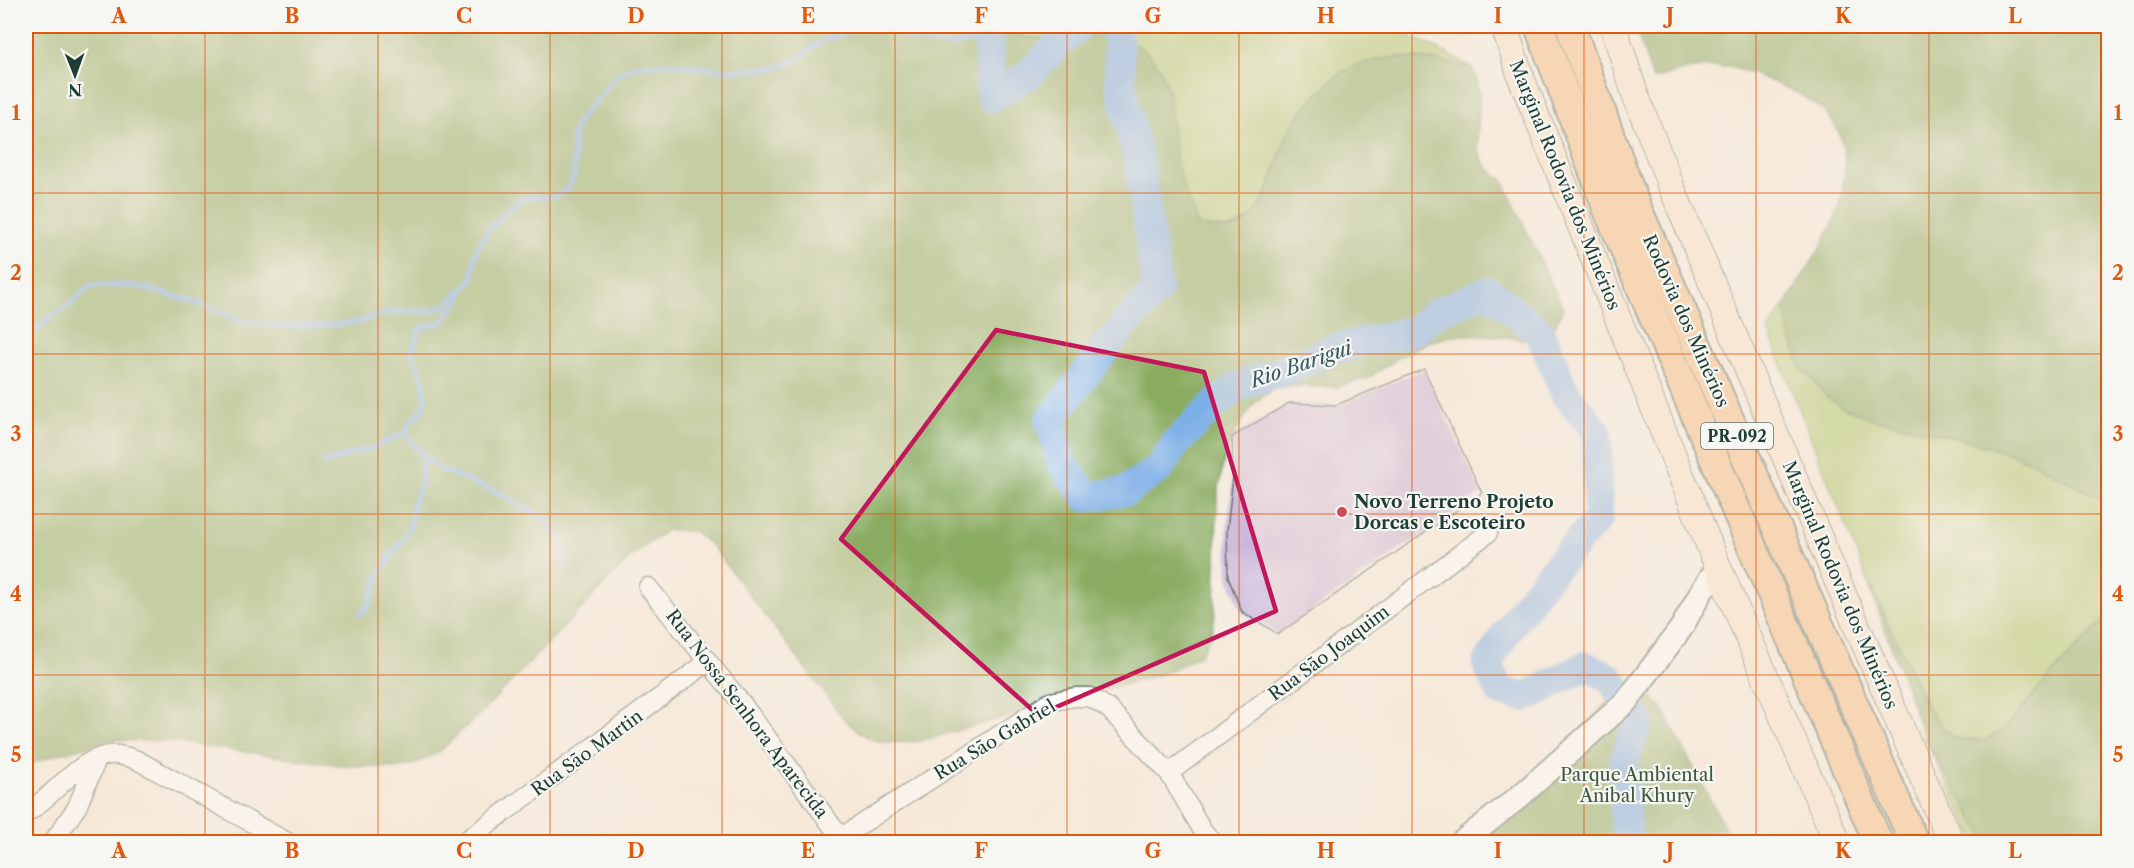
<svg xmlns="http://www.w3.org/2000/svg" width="2134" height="868" viewBox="0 0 2134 868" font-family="'Libre Caslon Text',serif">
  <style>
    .green { fill: #aec76d; stroke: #668250; stroke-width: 1.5 }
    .forest { fill: #8aac60; stroke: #54744a; stroke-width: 1.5 }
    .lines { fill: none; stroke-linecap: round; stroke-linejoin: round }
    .stream { stroke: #7baee7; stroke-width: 5 }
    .river { stroke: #7baee7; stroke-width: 30 }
    .building { fill: #c7afd9 }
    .minor-casing { stroke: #6a796e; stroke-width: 21 }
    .tertiary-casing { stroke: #6a796e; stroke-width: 26 }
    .secondary-casing { stroke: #6a796e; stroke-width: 28 }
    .primary-casing { stroke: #6a796e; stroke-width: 32 }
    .minor { stroke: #fff; stroke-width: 18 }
    .tertiary { stroke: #fff; stroke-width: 22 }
    .secondary { stroke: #fbe5cf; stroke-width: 26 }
    .primary { stroke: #f5be86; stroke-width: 28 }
    .marked { fill: none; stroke: #c2185b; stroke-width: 4.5; stroke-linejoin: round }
    .grid { fill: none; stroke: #de580e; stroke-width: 1.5; stroke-opacity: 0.55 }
    .poi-dot { fill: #d1495b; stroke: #f6f6f2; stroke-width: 2 }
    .labels { text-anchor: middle; stroke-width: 4.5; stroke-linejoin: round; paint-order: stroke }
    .shield { fill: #f6f6f2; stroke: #60746d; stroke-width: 1.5 }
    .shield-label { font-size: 16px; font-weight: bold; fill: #1f3d34 }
    .street-label { font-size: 18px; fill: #1f3d34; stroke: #f6f6f2 }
    .poi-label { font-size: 18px; font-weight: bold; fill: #1f3d34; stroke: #f6f6f2; text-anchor: start }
    .park-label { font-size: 18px; fill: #3c593f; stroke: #f6f6f2 }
    .water-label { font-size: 20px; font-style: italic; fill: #365961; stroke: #f6f6f2 }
    .neatline { fill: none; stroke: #de580e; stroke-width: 2 }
    .grid-label { font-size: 20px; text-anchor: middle; font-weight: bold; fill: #de580e }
  </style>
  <rect width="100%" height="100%" fill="#f6f6f2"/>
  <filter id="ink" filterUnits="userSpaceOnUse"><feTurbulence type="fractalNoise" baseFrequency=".0167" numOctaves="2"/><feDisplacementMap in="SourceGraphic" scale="12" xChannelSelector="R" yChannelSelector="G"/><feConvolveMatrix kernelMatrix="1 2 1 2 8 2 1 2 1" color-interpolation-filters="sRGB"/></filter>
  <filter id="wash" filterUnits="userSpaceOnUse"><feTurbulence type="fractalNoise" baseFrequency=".008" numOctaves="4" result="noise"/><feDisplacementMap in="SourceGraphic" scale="24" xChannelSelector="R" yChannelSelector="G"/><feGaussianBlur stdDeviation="1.35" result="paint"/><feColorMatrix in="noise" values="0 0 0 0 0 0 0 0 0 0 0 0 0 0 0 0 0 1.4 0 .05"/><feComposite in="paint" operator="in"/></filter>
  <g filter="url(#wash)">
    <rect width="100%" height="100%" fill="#f5e9da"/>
    <path class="green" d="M1005,26H1383C1415,37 1443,50 1472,68L1438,61L1397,56L1287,135L1265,197L1253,217L1230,229L1199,227L1180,181L1155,62C1145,51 1136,44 1121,39C1092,29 1023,51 1005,26Z
      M1785,306L1790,336L1963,439L2011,454L2036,464L2108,503V616L2047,679L2002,731L1984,741L1956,738L1943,728L1927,707L1866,576L1768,330Z
      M1925,740L1988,842H1976Z"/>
    <path class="forest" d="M26,26H1005C1029,59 1113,11 1154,60C1175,86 1170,126 1176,157C1180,181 1189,204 1198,226C1208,227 1221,231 1230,229C1269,220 1273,166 1287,136C1296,116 1309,100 1326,86C1331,82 1337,75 1343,72C1383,48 1430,59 1472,68C1493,104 1456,154 1502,179L1563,308L1552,332L1531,340L1483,335H1455L1428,342L1403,355L1368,378L1337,387L1288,386L1272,390L1254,403L1232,437L1223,463L1217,498L1215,615L1211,636L1200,655L1165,673L920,741C882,743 874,747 844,719L713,547L694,531L667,530L631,557L481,713L439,752L416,764L396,768L339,765L168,741L110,740L55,755L26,766Z
      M1635,26H2108V503L2036,464L2011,454L1963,439L1873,419L1842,407L1827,397L1801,367L1790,336L1785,306C1801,277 1834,232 1841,201C1843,194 1843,186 1844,178C1851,123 1820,101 1773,82C1757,76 1741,68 1725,67C1700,65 1677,73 1653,79Z
      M1866,576L1927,707L1943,728L1956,738L1984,741L2002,731L2047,679L2108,616V842H1988L1925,740Z
      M1637,686L1647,691L1663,709L1732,842H1468L1529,790L1602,707L1617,693Z"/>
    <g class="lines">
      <path class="stream" d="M463,290L458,302L440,324L426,326L418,330L417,337L411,352C419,367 433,397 420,413C412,421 409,419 406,432L411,443L440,469L501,494L548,521L562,542L565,567
        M26,339L47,320L71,304L89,286L125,285L140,287L195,302L241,321L282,326L335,325L362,321L388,312L431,311L443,307L472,280L475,254L481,241L488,230L516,201L528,197H554L568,189L574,176L573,135L577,122L618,74L629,69L642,65L668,63L724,71L778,68L796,60L816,45L827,39L861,28L888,31L912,39L951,46L988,37
        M323,463L375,447L406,432
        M360,614L369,604L378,576L406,535L411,523L413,504L422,481L423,453"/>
      <path class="river" d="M980,26L988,37L991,97L1028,75L1063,39L1079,26
        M1112,26L1118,38L1121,86L1139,164L1157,289L1119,331L1050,420L1062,464L1087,497L1126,491L1160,468L1176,443L1211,408L1240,385L1284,371L1334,349L1414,331L1437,312L1488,291L1540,332L1565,393L1597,432L1598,519C1557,564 1516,612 1487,665L1501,692L1526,697L1585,666L1609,677L1618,690
        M1629,842L1625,821L1624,761L1639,719"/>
    </g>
    <g id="blocks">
      <path class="building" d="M1424,369L1482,493L1278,634L1242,612L1228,577L1227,531L1233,476L1232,437L1289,403L1336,405Z"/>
    </g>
  </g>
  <g filter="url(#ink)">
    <use href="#blocks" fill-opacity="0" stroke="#6a796e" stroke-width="1.5"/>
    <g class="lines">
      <g class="minor-casing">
        <path id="minor" d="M648,587L743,705L844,842
          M1169,773L1488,533
          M26,813C53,798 84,750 118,755C124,756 131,758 137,760L287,842
          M53,842L77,807L97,759
          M464,842L708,662
          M834,842L1050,702L1075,697H1090L1108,708L1169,773L1203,831L1213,842"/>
      </g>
      <g class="tertiary-casing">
        <path id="tertiary" d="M1462,842L1519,797L1626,702L1682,627L1700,594L1718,567"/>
      </g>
      <g class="secondary-casing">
        <path id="secondary" d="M1504,26L1522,80L1718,567L1837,842
          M1613,26L1635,94L1671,186L1845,599L1951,842"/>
      </g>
      <g class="primary-casing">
        <path id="primary" d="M1539,26L1608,210L1878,842
          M1570,26L1633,199L1914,842"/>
      </g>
      <use href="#minor" class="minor"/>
      <use href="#tertiary" class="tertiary"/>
      <use href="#secondary" class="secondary"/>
      <use href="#primary" class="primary"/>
    </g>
  </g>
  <path d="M0 0H2134V868H0ZM996,330L1204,372L1276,611L1038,715L841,539Z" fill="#f5e9da" fill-opacity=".55" fill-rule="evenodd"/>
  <path class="marked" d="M996,330L1204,372L1276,611L1038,715L841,539Z"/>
  <path class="grid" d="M205,26V842M378,26V842M550,26V842M722,26V842M895,26V842M1067,26V842M1239,26V842M1412,26V842M1584,26V842M1756,26V842M1929,26V842M26,193H2108M26,354H2108M26,514H2108M26,675H2108"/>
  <circle class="poi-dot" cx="1342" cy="512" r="6"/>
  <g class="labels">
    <rect class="shield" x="1701" y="423" width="72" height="26" rx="4.5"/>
    <g class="shield-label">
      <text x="1737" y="442">PR-092</text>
    </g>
    <g class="street-label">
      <text transform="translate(1565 185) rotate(68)" y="6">Marginal Rodovia dos Minérios</text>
      <text transform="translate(1686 321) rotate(66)" y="6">Rodovia dos Minérios</text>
      <text transform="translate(1840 585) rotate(67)" y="6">Marginal Rodovia dos Minérios</text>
      <text transform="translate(1329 653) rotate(-37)" y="6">Rua São Joaquim</text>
      <text transform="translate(747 714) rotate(53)" y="6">Rua Nossa Senhora Aparecida</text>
      <text transform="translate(995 740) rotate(-31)" y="6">Rua São Gabriel</text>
      <text transform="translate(587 753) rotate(-36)" y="6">Rua São Martin</text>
    </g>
    <g class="poi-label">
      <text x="1354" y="508">Novo Terreno Projeto<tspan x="1354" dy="21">Dorcas e Escoteiro</tspan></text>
    </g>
    <g class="park-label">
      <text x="1637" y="781">Parque Ambiental<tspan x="1637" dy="21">Anibal Khury</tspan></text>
    </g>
    <g class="water-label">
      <text transform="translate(1301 364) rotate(-19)" y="7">Rio Barigui</text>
    </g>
  </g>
  <rect width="2134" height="868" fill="none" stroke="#f6f6f2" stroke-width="66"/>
  <g transform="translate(75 75) rotate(179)" stroke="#f6f6f2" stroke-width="4.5" paint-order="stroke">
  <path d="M0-4.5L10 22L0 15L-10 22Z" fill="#1f3d34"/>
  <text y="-9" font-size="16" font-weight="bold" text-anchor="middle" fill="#1f3d34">N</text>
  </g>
  <rect x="33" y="33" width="2068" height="802" class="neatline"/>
  <g class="grid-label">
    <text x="119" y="23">A</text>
    <text x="292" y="23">B</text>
    <text x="464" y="23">C</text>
    <text x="636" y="23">D</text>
    <text x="808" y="23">E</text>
    <text x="981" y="23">F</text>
    <text x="1153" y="23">G</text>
    <text x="1326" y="23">H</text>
    <text x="1498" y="23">I</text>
    <text x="1670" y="23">J</text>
    <text x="1843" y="23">K</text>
    <text x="2015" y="23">L</text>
    <text x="16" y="120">1</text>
    <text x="2118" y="120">1</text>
    <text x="16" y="280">2</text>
    <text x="2118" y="280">2</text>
    <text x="16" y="441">3</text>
    <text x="2118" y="441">3</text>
    <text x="16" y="601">4</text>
    <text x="2118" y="601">4</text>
    <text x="16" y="762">5</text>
    <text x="2118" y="762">5</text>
    <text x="119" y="858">A</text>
    <text x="292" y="858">B</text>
    <text x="464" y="858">C</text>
    <text x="636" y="858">D</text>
    <text x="808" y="858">E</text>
    <text x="981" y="858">F</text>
    <text x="1153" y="858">G</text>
    <text x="1326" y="858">H</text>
    <text x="1498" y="858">I</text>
    <text x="1670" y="858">J</text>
    <text x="1843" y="858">K</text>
    <text x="2015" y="858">L</text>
  </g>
</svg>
